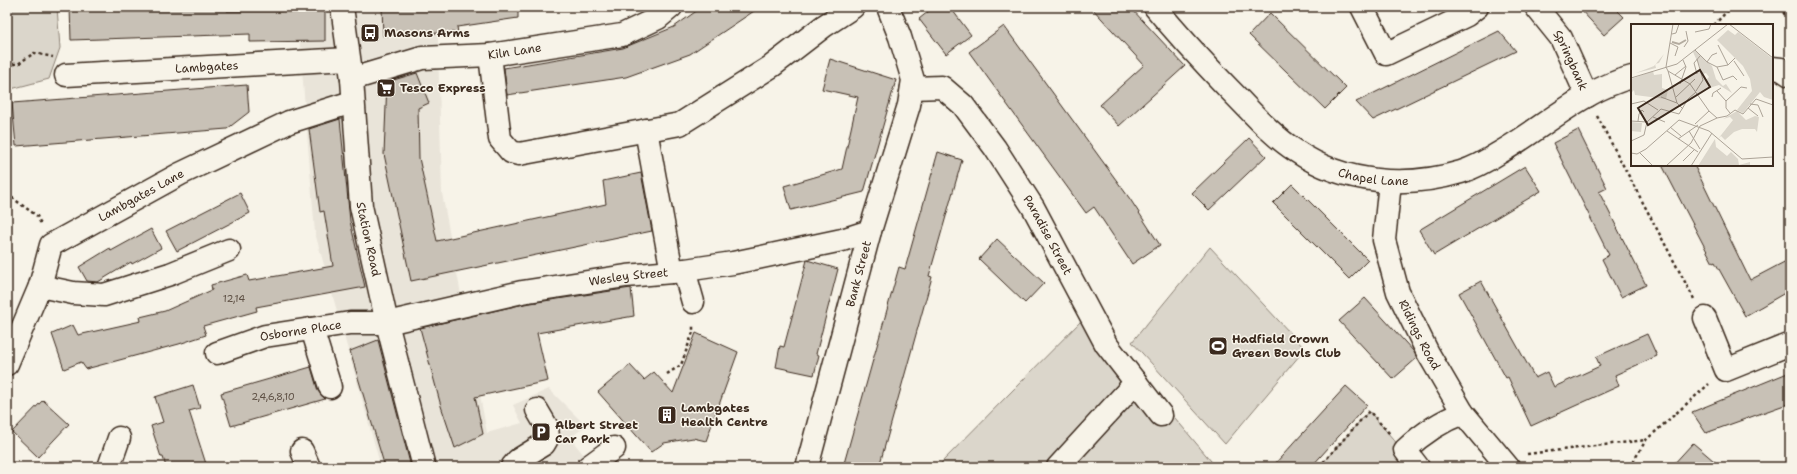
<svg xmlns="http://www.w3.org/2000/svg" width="1797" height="474" viewBox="0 0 1797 474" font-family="'Shantell Sans',sans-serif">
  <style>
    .built { fill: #e9e4d9 }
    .green { fill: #dbd6cb; stroke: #8b8074 }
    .building { fill: #c8c1b6; stroke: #3b2a1e }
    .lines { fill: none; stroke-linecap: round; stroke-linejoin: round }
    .minor-casing { stroke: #3b2a1e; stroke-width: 25 }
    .path { stroke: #3b2a1e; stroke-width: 2.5; stroke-dasharray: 3 3; stroke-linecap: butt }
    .minor { stroke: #f7f3e8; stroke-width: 22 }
    .labels { text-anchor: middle; stroke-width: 3; stroke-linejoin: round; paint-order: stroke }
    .number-label { font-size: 10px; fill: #5e5044 }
    .poi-label { font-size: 12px; font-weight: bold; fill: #3b2a1e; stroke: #f7f3e8; text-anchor: start }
    .street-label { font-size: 12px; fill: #3b2a1e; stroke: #f7f3e8 }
    .inset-river { fill: none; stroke: #b4aca0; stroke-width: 2 }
    .inset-road { fill: none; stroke: #aca397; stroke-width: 1 }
    .view { fill: #3b2a1e; fill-opacity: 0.15; stroke: #3b2a1e; stroke-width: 2 }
    .inset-edge { fill: none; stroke: #3b2a1e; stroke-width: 2 }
  </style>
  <rect width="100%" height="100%" fill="#f7f3e8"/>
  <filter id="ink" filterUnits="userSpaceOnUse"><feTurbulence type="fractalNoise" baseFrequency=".025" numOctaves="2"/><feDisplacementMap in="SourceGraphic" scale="8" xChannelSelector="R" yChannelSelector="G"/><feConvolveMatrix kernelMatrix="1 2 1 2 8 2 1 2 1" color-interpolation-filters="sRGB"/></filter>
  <g filter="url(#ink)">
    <path class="built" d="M297,7H437L442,193L487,433L522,423L513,405L549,389L586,426L570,438L584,455L566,467H381L315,233Z"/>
    <path class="green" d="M7,7H57L60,48L49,79L7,90Z
      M1210,247L1305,349L1225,444L1132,342Z
      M1088,314L1216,467H937Z
      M1369,411L1417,467H1319Z"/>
    <path class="building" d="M70,7H227V11H282V7H325V41L250,42V34L71,40Z
      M382,7H518V18L457,27L458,32L383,36Z
      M702,7H760L690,54L626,77L507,95L504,68L623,48L674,27Z
      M934,7H950L971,35L946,54L919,19Z
      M1091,7H1130L1185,66L1119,126L1100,105L1144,65Z
      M1578,7H1614L1624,17L1604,35Z
      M1270,13L1346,88L1325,109L1249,35Z
      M1004,26L1130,199L1160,245L1132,264L1094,207L1086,213L969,52Z
      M1499,31L1516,51L1373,120L1356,102Z
      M830,59L896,80L864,192L791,210L784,186L842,169L858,97L822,89Z
      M417,73L429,103L418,108L419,158L437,241L606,204L603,181L641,173L652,231L411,281L384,154L387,82Z
      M247,85L249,112L227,129L16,146L12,103Z
      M340,119L350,221L365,287L256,307L257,311L203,326L206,335L179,344L86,369L81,362L64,369L52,334L73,325L78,335L141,321L140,317L165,311L212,290L211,285L247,275L249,281L333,266L324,211L320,212L309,129Z
      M1578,130L1607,188L1599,192L1646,285L1621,297L1602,259L1609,255L1553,143Z
      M1249,138L1266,156L1209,210L1192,193Z
      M938,152L962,160L929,276L932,277L879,467H843L899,267L905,269Z
      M1662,165H1694L1750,280L1790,259V290L1745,316L1715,262L1713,263Z
      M1525,166L1541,191L1434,255L1419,230Z
      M1292,184L1368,260L1349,279L1273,203Z
      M240,193L250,213L177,251L166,231Z
      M151,229L161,248L132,264L131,262L98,282L87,281L79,267L110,248L111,251Z
      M997,239L1044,283L1025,303L979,259Z
      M807,260L838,269L816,354L819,355L814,375L776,367L780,346L784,347Z
      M1481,281L1535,378L1547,372L1554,387L1600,366L1596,357L1647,334L1657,356L1615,375L1619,386L1531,426L1508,377L1506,378L1459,293Z
      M631,288L634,316L537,333L548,381L475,397L483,434L455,448L441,406L420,328L524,304Z
      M1365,298L1414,352L1417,358L1393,379L1339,321Z
      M696,333L738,352L706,441L693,438L664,443L651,452L598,392L630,365L644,380L654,372L673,393Z
      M378,340L411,467H385L350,351Z
      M311,367L318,391L325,399L231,426L221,393Z
      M1790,372V403L1706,433L1692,412Z
      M193,385L200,408L189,411L207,467H166L163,457H161L151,426L163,422L155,397Z
      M1346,386L1367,405L1311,467H1272Z
      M43,400L69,424L38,457L12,432Z
      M1693,443L1721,467H1671Z"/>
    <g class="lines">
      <g class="minor-casing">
        <g id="minor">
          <path id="s1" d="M342,7L352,79L361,206L387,323L424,467"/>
          <path id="s2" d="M1155,7C1179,36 1204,63 1230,90C1251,111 1271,135 1296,151C1344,184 1407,188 1461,172C1474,168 1488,160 1499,153C1543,128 1582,90 1632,77"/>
          <path d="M1362,7L1386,54L1467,15L1477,7"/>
          <path id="s3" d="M1536,7L1561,38L1587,96"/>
          <path d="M490,55L500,139L511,152L519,154L680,124L772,66L824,26L853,7"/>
          <path d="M1772,68L1781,69L1790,75"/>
          <path id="s4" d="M66,75L348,59"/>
          <path id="s5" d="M352,79L422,58L490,55L622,35L658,18L671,7"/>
          <path id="s6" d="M912,88L942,87L963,105L995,148L1033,207L1106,344L1161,415"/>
          <path d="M646,130L672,272"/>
          <path id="s7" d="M1390,182L1384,240L1398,292L1428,353L1463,413L1508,467"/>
          <path d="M684,270L693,302"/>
          <path d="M40,286L73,293L104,295L170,274L229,250"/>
          <path d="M1705,318L1726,370L1790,344"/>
          <path d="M312,329L330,387"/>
          <path id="s8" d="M217,353L265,336L350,323H387L522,292L626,276L672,272L733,263L842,240L870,231"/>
          <path id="s9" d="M7,364L40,286L51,245L180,174L289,122L352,102"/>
          <path d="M302,451L309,467"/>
          <path d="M109,467L119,438"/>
          <path d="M512,467L518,460L544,444L548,437L547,427L537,410"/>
          <path d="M588,467L614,448"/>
          <path id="s10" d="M807,467L870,231L909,105L913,80L900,37L888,7"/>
          <path d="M1058,467L1136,382"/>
          <path d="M1418,467L1405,450C1423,433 1441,421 1463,413"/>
        </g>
      </g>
      <path class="path" d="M1780,7L1790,23
        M1714,25L1731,7
        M7,64H18L34,53L53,57
        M1597,116L1694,299
        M7,194L37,216L41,224
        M667,374L681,365L693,332V325
        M1527,454L1646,440
        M1319,467L1369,411L1390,434
        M1630,467L1646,440L1709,384"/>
      <use href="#minor" class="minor"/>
    </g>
  </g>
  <defs>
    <g id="bus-square" transform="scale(1)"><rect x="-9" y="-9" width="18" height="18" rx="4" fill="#3b2a1e" stroke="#f7f3e8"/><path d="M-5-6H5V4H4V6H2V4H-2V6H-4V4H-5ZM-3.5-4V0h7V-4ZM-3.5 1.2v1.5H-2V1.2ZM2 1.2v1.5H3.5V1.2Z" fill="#fff"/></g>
    <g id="supermarket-square" transform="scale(1)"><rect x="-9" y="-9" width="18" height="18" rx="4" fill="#3b2a1e" stroke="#f7f3e8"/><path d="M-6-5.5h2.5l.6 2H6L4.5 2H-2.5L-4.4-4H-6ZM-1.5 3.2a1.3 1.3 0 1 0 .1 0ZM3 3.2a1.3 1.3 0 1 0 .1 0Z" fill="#fff"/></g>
    <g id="stadium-square" transform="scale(1)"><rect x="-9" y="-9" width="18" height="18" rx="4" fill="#3b2a1e" stroke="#f7f3e8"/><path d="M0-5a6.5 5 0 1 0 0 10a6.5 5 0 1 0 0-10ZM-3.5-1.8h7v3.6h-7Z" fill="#fff"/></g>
    <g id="building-square" transform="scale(1)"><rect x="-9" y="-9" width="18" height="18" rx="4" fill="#3b2a1e" stroke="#f7f3e8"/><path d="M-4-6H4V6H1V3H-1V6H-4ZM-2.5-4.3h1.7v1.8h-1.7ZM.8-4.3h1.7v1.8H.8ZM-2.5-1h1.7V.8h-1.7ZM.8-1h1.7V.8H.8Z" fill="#fff"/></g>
    <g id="parking-square" transform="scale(1)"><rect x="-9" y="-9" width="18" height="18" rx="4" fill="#3b2a1e" stroke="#f7f3e8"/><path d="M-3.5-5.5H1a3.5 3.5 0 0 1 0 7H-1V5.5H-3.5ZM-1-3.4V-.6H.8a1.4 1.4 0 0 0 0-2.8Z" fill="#fff"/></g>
  </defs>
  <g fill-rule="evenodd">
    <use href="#bus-square" x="370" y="33"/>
    <use href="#supermarket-square" x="386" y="88"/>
    <use href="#stadium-square" x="1218" y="346"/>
    <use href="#building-square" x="667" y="415"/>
    <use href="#parking-square" x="541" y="432"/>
  </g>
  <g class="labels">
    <g class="number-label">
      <text x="234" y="302">12,14</text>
      <text x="273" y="400">2,4,6,8,10</text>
    </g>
    <g class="poi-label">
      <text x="384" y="37">Masons Arms</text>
      <text x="400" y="92">Tesco Express</text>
      <text x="1232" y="343">Hadfield Crown<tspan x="1232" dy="14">Green Bowls Club</tspan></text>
      <text x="681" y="412">Lambgates<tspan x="681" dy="14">Health Centre</tspan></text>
      <text x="555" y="429">Albert Street<tspan x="555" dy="14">Car Park</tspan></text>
    </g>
    <g class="street-label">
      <text dy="4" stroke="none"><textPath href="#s5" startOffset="166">Kiln Lane</textPath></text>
      <text dy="4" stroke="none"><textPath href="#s3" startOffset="64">Springbank</textPath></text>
      <text dy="4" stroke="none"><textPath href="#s4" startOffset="141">Lambgates</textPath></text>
      <text dy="4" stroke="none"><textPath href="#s2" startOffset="285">Chapel Lane</textPath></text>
      <text dy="4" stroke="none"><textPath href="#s9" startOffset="230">Lambgates Lane</textPath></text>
      <text dy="4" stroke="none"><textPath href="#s6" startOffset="213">Paradise Street</textPath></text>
      <text dy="4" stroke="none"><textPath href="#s1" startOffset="234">Station Road</textPath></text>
      <text dy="4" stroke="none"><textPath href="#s10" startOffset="200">Bank Street</textPath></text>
      <text dy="4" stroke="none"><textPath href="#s8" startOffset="420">Wesley Street</textPath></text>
      <text dy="4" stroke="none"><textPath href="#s8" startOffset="87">Osborne Place</textPath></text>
      <text dy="4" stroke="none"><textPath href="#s7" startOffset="160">Ridings Road</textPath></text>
    </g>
  </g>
  <g transform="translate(1631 24)">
    <rect width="142" height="142" fill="#f7f3e8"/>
    <path d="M97,6L104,11L107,8L142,35V76L133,73L129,68L112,89L106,86L121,67L119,55L112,42L86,16ZM64,26L81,42L85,55L92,62L95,60L101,69L88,61L78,64V59L75,56L78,53L75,49L72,50L62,28ZM33,30L28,39L24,40L25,44L5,49L23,42ZM22,47L23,51L31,50V64L37,66L35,75L4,71L3,66L0,69V55ZM106,87L115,96L124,92L128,93L126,108L124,105H111L103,108L94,116L90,112L87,115L102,96L99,93L92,95ZM0,98L11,99L10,108L0,107ZM84,115L85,123L96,132L100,128L107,135L108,141L119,138V142H67Z" fill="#dbd6cb"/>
    <path class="inset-river" d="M41,18L48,20L55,16"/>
    <path class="inset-road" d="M98,0L142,34M64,8L78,5L80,0M41,10L45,9L48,0M39,19L47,23L44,32M87,21L97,41M53,23L57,17L55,7M64,26L76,38L86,43L97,41L104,34M103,37L113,52M76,38L81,31L86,29M35,43L37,47L59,60L78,87L86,94M35,43L42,0M86,43L92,56L102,52L106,56M37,47L46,79L52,85M66,50L63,39L69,32M44,51L55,42M0,54L46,40L97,0M49,60L55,43L52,36M65,67L72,56L66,35M86,67L95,77M30,73L46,79M45,73L64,55M81,73L82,69L90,64M0,80L13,77L27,86M119,80L127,81L132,93M117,84L127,92M99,89L95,84V77L110,63L116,64M48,90L57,75L65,68M22,93L34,98M86,94L96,92L104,86L112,90L125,75L142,81M0,97L16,98L30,85L48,90M7,97L8,90L11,86L13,88M64,100L78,87M69,102L86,94M39,103L50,112M36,107L67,128M58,107L69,125M47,115L67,101M0,117L13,111L16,98M0,129L6,130L15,125L48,96L78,107L111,135L142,133M9,129L22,142M52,137L63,126M35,142L60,119L69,102M60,142L81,109"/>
    <path class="view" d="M69,46L79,63L17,101L7,84Z"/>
    <rect width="142" height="142" class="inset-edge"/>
  </g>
  <rect width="1797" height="474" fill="none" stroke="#f7f3e8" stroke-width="24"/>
  <rect x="12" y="12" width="1773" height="450" fill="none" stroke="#3b2a1e" stroke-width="1.5" filter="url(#ink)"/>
</svg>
